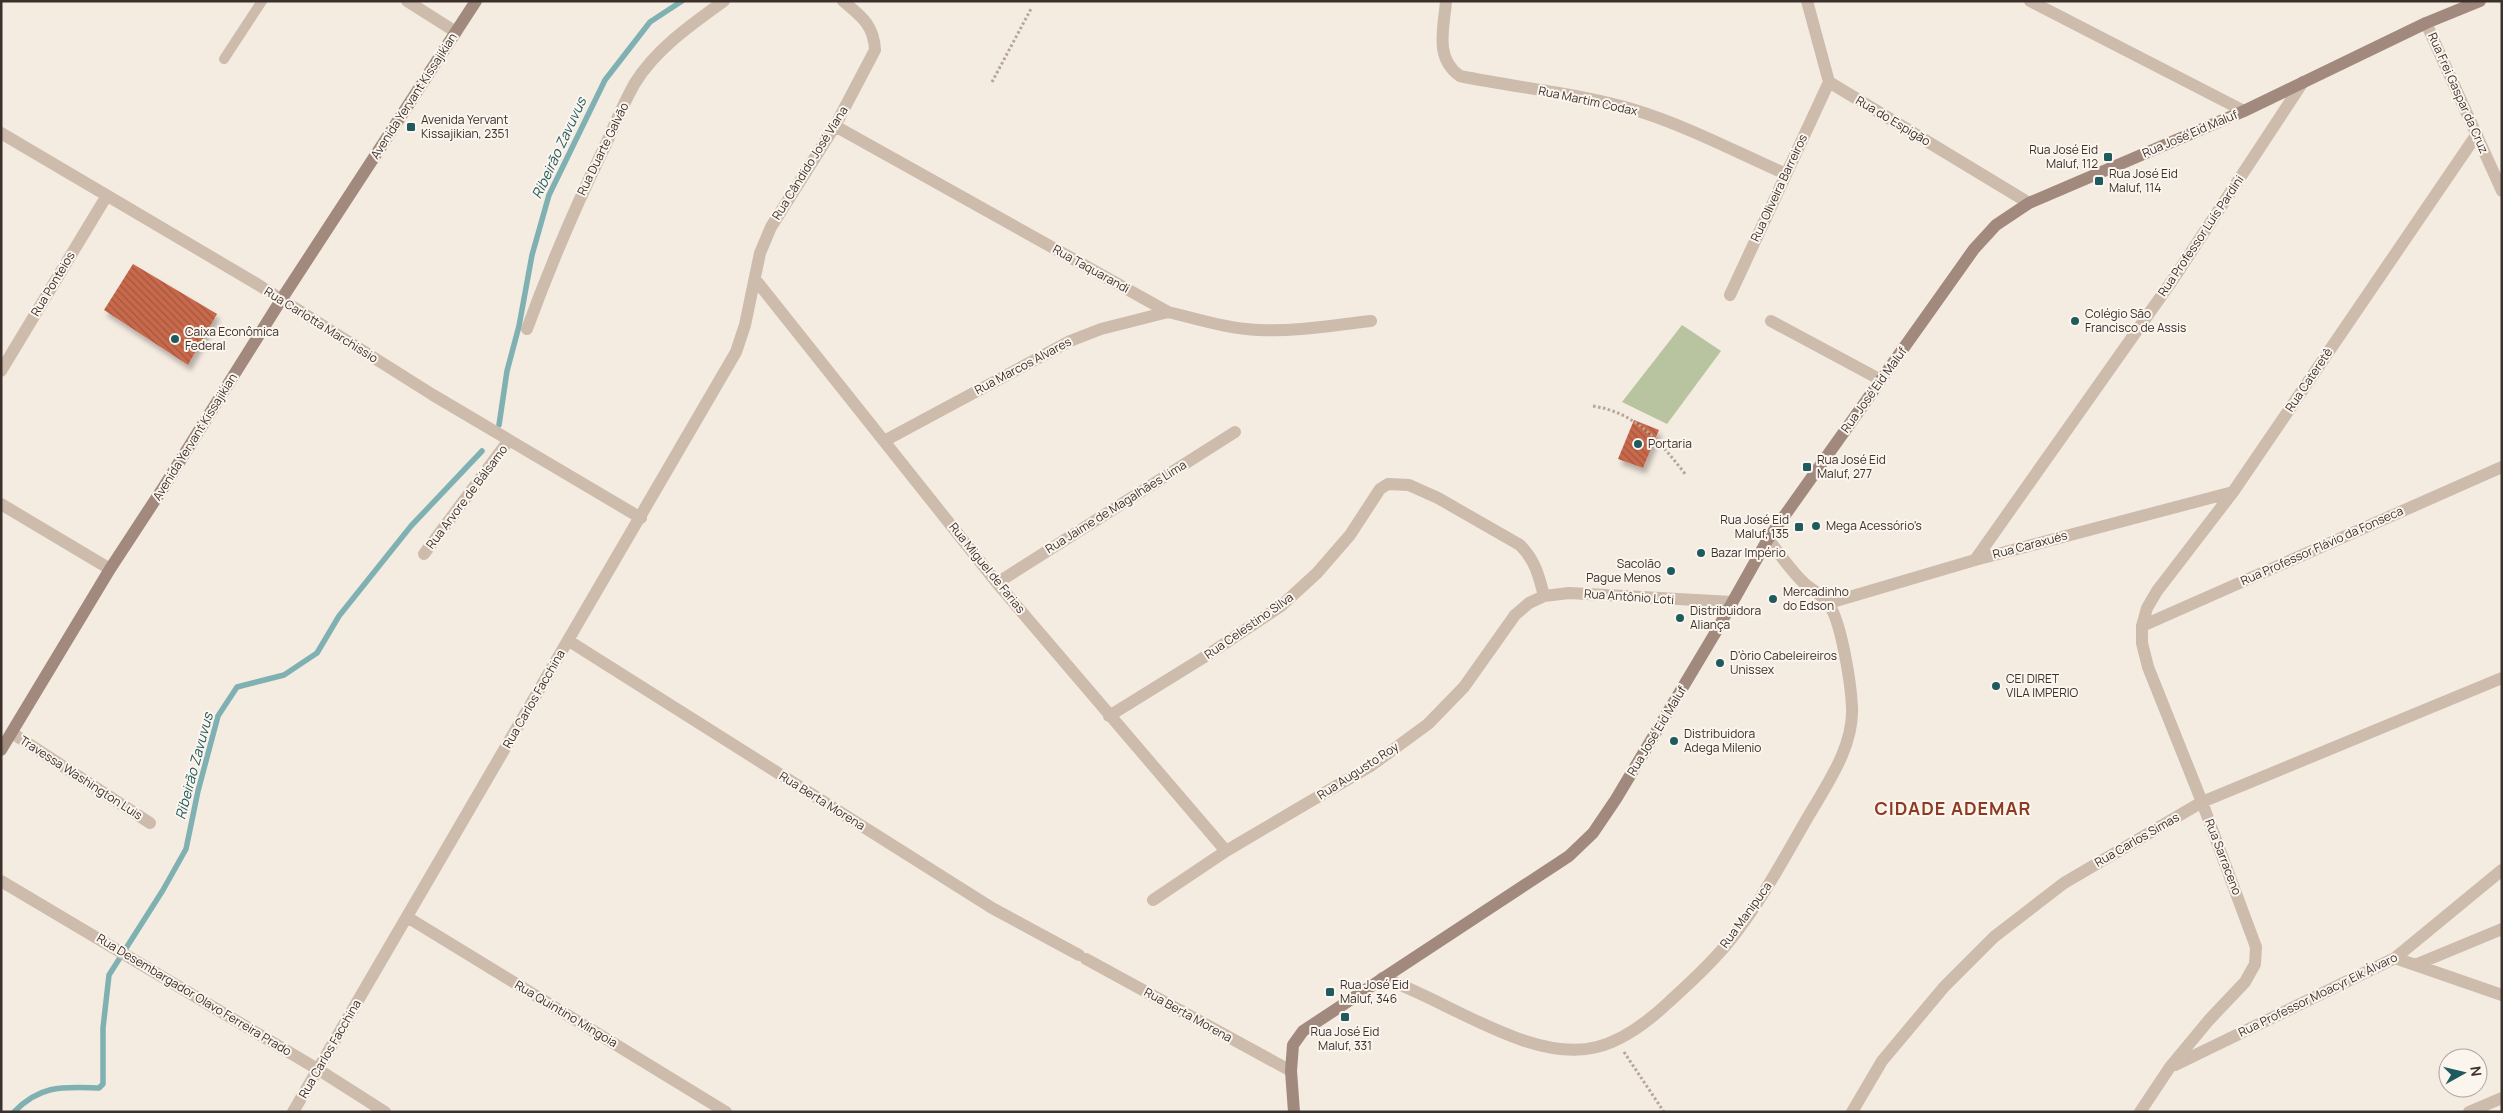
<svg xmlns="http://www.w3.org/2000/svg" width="2503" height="1113" viewBox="0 0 2503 1113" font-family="Manrope,sans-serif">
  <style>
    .garden { fill: #b8c4a0 }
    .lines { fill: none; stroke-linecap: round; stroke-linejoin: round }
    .stream { stroke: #7fb0b2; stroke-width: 5.5 }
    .building { fill: url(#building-back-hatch); filter: url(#shadow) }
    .path { stroke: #b9a596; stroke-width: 3; stroke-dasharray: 2.5 2.5; stroke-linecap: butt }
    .lane { stroke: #cdbbac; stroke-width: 10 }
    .street { stroke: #cdbbac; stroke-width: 12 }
    .secondary { stroke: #a18a7d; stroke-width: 12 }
    .poi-dot { fill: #1f5a5e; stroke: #fbf5ee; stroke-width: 2 }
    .labels { text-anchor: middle; stroke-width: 4; stroke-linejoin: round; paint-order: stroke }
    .street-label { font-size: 12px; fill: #3b302b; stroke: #fbf5ee }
    .poi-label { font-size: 12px; fill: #3b302b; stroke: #fbf5ee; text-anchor: start }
    .water-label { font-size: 14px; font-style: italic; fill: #1f5a5e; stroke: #fbf5ee }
    .district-label { font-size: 18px; font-weight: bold; letter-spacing: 1px; fill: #8c3b22; stroke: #fbf5ee }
  </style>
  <defs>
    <pattern id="building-back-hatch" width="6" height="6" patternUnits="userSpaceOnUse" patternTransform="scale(1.25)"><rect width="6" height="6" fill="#c8694b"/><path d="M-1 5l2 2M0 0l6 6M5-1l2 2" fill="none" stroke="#a4573f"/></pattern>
    <filter id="shadow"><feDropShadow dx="3" dy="5.5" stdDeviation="2.5" flood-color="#0004"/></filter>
  </defs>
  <rect width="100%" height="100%" fill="#f4ebe1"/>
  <path class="garden" d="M1682,325L1721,351L1667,424L1622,402Z"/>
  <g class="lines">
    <path class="stream" d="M499,425L507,371L519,326L532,255L549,195L605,80L650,22L682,1
      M14,1112C41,1084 64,1087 99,1088L103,1084V1028L109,975L163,890L186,849L198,791L218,716L237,687L284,675L317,653L339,616L411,526L482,451"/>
  </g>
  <path class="building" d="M133,264L217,314L188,365L104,310Z
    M1634,420L1659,430L1643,468L1618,459Z"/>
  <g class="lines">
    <path class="path" d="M992,82L1032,7
      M1593,406C1637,413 1660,442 1686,475
      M1624,1052L1664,1112"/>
    <path class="lane" d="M224,59L262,1"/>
    <path class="street" d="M407,1L456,32
      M1446,1C1444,28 1434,58 1460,76C1518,88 1578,93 1635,110C1687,126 1736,152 1786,174
      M1807,1L1829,82L2029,203
      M2030,1L2244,111
      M2426,23L2502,191
      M835,126L1168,312C1198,319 1228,329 1259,330C1296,332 1334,325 1371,321
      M1,133L257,284L433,395L641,518
      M755,279L997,583L1226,851
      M1730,295L1829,82
      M1771,321L1881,380
      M527,329C550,266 576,205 606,144C615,124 624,102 635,83C656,49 692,24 724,1
      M1,371L106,197
      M886,440L1070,341L1101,329L1168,312
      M1,504L110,569
      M424,554L509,440
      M1975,560L2174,278L2303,82
      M997,583L1235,432
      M1829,603L1975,560L2233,492
      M2142,626L2502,467
      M569,641L992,908L1079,955
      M1109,716L1206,656L1281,606L1317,573L1350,535L1380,489L1388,484L1409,485L1438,498L1520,545C1535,560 1539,576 1544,596
      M12,733L150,823
      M1,881L319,1070L385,1112
      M1153,900L1226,851L1372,765L1428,724L1464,687L1515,615L1529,603L1544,596L1569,593L1732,602
      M407,917L726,1112
      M2395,958L2502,995
      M1086,959L1291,1071
      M2415,965L2502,929
      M1382,978C1445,998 1530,1064 1597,1047C1625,1040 1650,1020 1670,1001C1691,982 1714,961 1731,939C1760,903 1782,862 1805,822C1825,787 1854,748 1852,707C1851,685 1841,617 1827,602C1821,594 1811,589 1804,583C1790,570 1779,553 1768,539
      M2175,1065L2395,958L2502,870
      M293,1112L736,352L745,325L760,253L771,227L835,126L875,50C874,25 861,16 843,1
      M1852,1112L1882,1061L1944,987L1994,937L2064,883L2202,802L2502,678
      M2140,1112L2170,1067L2209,1020L2245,982L2255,964L2256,947L2202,802L2148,667L2142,643V626L2147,608L2157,591L2233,492L2477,134
      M2469,1112L2502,1098"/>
    <path class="secondary" d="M1,750L110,569L163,488L281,300L476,1
      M1294,1112L1291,1071L1293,1045L1303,1031L1569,856L1593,833L1616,799L1714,635L1768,539L1974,249L1996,225L2029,203L2244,111L2426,23L2480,1"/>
  </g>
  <g class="poi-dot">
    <rect x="406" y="122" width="10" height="10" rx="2.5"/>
    <rect x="2103" y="152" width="10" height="10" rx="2.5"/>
    <rect x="2094" y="176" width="10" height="10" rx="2.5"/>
    <circle cx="2075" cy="321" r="5"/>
    <circle cx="175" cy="339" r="5"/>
    <circle cx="1638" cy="444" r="5"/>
    <rect x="1802" y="462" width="10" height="10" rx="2.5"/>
    <circle cx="1816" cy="526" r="5"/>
    <rect x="1794" y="522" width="10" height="10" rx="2.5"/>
    <circle cx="1701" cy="553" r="5"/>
    <circle cx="1671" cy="571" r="5"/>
    <circle cx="1773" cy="599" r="5"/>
    <circle cx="1680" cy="618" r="5"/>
    <circle cx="1720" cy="663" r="5"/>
    <circle cx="1996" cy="686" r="5"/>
    <circle cx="1674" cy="741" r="5"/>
    <rect x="1325" y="987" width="10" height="10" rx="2.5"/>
    <rect x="1340" y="1012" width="10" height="10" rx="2.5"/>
  </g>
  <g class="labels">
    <g class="street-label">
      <text transform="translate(2458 93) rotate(66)" y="4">Rua Frei Gaspar da Cruz</text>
      <text transform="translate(414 96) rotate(-57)" y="4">Avenida Yervant Kissajikian</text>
      <text transform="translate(1588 101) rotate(12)" y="4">Rua Martim Codax</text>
      <text transform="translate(1893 121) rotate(31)" y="4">Rua do Espigão</text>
      <text transform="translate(2190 134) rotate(-23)" y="4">Rua José Eid Maluf</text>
      <text transform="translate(603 149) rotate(-64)" y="4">Rua Duarte Galvão</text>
      <text transform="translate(810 163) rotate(-58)" y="4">Rua Cândido José Viana</text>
      <text transform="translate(1779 188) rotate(-65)" y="4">Rua Oliveira Barreiros</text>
      <text transform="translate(2201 236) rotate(-56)" y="4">Rua Professor Luís Pardini</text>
      <text transform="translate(1091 269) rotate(29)" y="4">Rua Taquarandi</text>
      <text transform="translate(53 284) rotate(-59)" y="4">Rua Ponteios</text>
      <text transform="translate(321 325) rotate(32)" y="4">Rua Carlotta Marchissio</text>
      <text transform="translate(1023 366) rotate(-28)" y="4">Rua Marcos Alvares</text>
      <text transform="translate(2309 380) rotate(-56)" y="4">Rua Cateretê</text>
      <text transform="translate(1874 390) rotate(-54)" y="4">Rua José Eid Maluf</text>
      <text transform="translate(195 437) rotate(-58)" y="4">Avenida Yervant Kissajikian</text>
      <text transform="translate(467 497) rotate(-53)" y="4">Rua Arvore de Bálsamo</text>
      <text transform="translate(1116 507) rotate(-32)" y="4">Rua Jaime de Magalhães Lima</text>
      <text transform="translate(2030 545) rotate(-15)" y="4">Rua Caraxués</text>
      <text transform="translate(2322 546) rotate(-24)" y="4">Rua Professor Flávio da Fonseca</text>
      <text transform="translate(987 568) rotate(51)" y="4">Rua Miguel de Farias</text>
      <text transform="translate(1629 597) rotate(4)" y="4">Rua Antônio Loti</text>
      <text transform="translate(1249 626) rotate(-35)" y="4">Rua Celestino Silva</text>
      <text transform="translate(534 699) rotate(-60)" y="4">Rua Carlos Facchina</text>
      <text transform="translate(1657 731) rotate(-59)" y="4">Rua José Eid Maluf</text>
      <text transform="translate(1358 771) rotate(-33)" y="4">Rua Augusto Roy</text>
      <text transform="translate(81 778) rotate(33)" y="4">Travessa Washington Luis</text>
      <text transform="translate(822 801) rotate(32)" y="4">Rua Berta Morena</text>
      <text transform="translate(2137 840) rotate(-30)" y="4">Rua Carlos Simas</text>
      <text transform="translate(2223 857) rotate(69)" y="4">Rua Sarraceno</text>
      <text transform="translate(1746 915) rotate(-54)" y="4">Rua Manipuca</text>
      <text transform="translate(194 995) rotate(31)" y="4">Rua Desembargador Olavo Ferreira Prado</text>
      <text transform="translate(2318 995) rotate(-26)" y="4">Rua Professor Moacyr Eik Álvaro</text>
      <text transform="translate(566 1014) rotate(31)" y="4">Rua Quintino Mingoia</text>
      <text transform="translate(1188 1015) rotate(29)" y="4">Rua Berta Morena</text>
      <text transform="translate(330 1049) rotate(-60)" y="4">Rua Carlos Facchina</text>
    </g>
    <g class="poi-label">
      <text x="421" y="124">Avenida Yervant<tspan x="421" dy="14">Kissajikian, 2351</tspan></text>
      <text x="2098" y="154" text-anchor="end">Rua José Eid<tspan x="2098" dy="14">Maluf, 112</tspan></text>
      <text x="2109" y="178">Rua José Eid<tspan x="2109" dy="14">Maluf, 114</tspan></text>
      <text x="2085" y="318">Colégio São<tspan x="2085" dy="14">Francisco de Assis</tspan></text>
      <text x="185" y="336">Caixa Econômica<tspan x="185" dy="14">Federal</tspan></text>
      <text x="1648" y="448">Portaria</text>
      <text x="1817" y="464">Rua José Eid<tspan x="1817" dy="14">Maluf, 277</tspan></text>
      <text x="1789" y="524" text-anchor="end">Rua José Eid<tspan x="1789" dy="14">Maluf, 135</tspan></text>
      <text x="1826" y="530">Mega Acessório's</text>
      <text x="1711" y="557">Bazar Império</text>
      <text x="1661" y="568" text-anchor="end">Sacolão<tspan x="1661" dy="14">Pague Menos</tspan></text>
      <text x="1783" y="596">Mercadinho<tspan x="1783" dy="14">do Edson</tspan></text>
      <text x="1690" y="615">Distribuidora<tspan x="1690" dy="14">Aliança</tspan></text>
      <text x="1730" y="660">D'òrio Cabeleireiros<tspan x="1730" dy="14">Unissex</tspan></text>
      <text x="2006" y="683">CEI DIRET<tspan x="2006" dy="14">VILA IMPERIO</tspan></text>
      <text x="1684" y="738">Distribuidora<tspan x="1684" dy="14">Adega Milenio</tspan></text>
      <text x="1340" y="989">Rua José Eid<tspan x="1340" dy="14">Maluf, 346</tspan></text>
      <text x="1345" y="1036" text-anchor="middle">Rua José Eid<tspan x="1345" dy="14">Maluf, 331</tspan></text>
    </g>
    <g class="water-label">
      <text transform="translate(559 148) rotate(-65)" y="5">Ribeirão Zavuvus</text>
      <text transform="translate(194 766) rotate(-75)" y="5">Ribeirão Zavuvus</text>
    </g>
    <g class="district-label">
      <text x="1953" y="815">CIDADE ADEMAR</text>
    </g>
  </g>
  <rect width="2503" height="1113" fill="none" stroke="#3b302b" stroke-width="5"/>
  <g transform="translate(2463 1073) rotate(82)"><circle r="24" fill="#fbf5ee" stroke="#aea6a0"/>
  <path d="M0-4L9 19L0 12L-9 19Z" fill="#1f5a5e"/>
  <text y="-8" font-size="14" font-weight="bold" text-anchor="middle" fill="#3b302b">N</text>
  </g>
</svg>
